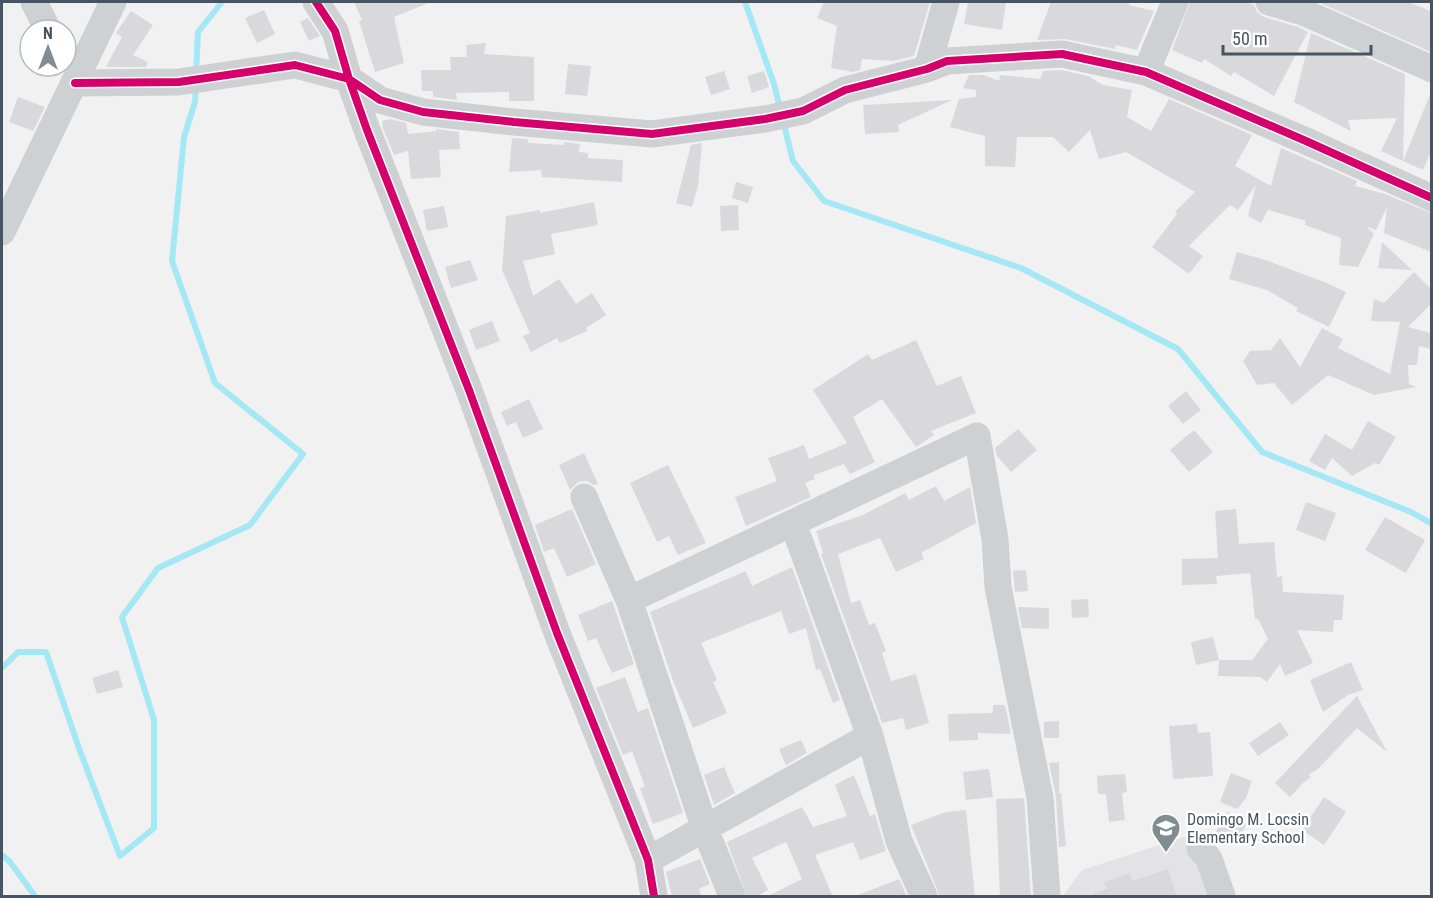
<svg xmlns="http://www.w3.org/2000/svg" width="1433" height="898" viewBox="0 0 1433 898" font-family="'Roboto Condensed',sans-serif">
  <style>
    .education { fill: #e3e2e4 }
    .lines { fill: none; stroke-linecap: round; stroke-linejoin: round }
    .stream { stroke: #a4e7f5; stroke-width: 6 }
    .building { fill: #d9d9db }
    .minor { stroke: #cdd1d3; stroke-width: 27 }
    .cycleway-casing { stroke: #fff; stroke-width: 11 }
    .cycleway { stroke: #d6006c; stroke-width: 8 }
    .labels { text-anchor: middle; stroke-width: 5; stroke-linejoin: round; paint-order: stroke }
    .poi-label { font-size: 16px; fill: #465561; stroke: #fff; text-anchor: start }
  </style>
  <rect width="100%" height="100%" fill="#f2f1f1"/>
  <path class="education" d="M1190,835L1211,896H1063L1082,870Z"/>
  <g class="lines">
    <path class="stream" d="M745,2L774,84L780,108
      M196,74L198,32L222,2
      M783,121L793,161L824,201L1021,268L1178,349L1262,452L1411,512L1432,524
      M2,668L18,652H46L80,751L120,856L154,828V720L122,617L158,568L250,525L303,454L215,383L172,261L184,137L195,102L196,87
      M2,855L10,862L35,896"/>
  </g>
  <path class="building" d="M354,2H431L394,17L404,63L375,72L359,21L362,20Z
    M824,2H930L914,56L894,61L862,59L860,70L853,72L831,68L837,26L817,18Z
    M968,2H1006L1002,30L964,24Z
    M1051,2H1130L1129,5L1154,11L1137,50L1115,45L1116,49L1065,39L1037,40Z
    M1190,2H1247L1254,5L1257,12L1264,17L1298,27L1308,32L1274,96L1234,72L1231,76L1204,59L1202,63L1172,50Z
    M1318,2H1408L1431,11V52Z
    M264,10L275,34L257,43L245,18Z
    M131,11L153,25L133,55L148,62L146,67H106L122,37L116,33Z
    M308,18L320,36L309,41L300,22Z
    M1311,33L1405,74L1403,161L1381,151L1397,118L1348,120L1351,131L1294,102Z
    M486,43L484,54L534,57V101H509V92L456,93L457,100L433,97V91H422L421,70H451L450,57H467L466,45Z
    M568,64L591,66L587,96L565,94Z
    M1061,70L1088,76L1103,85L1132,90L1127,117L1151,131L1169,99L1252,135L1235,166L1271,186L1281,148L1357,181L1355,186L1385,194L1431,213V252L1384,233L1387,207L1376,230L1366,226L1374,234L1358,267L1339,265L1341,238L1305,225L1306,221L1268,210L1261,223L1248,216L1256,185L1238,210L1230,205L1189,246L1203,256L1189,274L1152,247L1177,214L1175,212L1195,192L1126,152L1099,159L1090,130L1069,152L1053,137H1017L1015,167L985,166V136L950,127L959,99L976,97V90L963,88L969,75H984L999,81L1000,75L1040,79L1043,71Z
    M724,71L730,89L711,95L705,77Z
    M764,71L769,87L752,93L747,76Z
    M1431,92V152L1423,170L1403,161Z
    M18,97L45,107L33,131L9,122Z
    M952,100L898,125L899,132L865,134L863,105Z
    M390,119L406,123L408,134L436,131V129L459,132L460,149L439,150L441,177L411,179L408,151L394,155L383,128L382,121Z
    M512,138L528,139V143L564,145V142L580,144L579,152L588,153V158L623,160L622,182L542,177L541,170L509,172Z
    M702,143L698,186L692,207L676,203L691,145Z
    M736,182L753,187L748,203L732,198Z
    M594,202L598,225L551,234L555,254L523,261L533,296L559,279L576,304L592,293L606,315L586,328L587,331L560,343L557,338L531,352L523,336L530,333L502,270L506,216L540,210V213Z
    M738,205L739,230L721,231L720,206Z
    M444,206L448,227L427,231L423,210Z
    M1382,242L1412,270L1378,268Z
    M1237,252L1269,261L1324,282L1346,292L1329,327L1296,311L1298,308L1267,290L1229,279Z
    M470,260L478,280L451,288L445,267Z
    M1414,272L1431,289V304L1408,327L1431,333V349L1419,346L1417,365H1408L1409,384L1416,387L1374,395L1328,375L1292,405L1274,383L1257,385L1243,361L1250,351L1271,350L1280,338L1300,367L1322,328L1343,339L1338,348L1390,374L1400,322L1371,321L1374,299L1384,303Z
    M492,321L500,341L476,350L469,330Z
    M916,340L937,386L961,376L976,413L931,431L934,435L916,447L882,399L853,417L875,462L850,474L844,464L814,475L815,479L805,483L811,497L746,526L735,497L777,481L768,458L804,445L809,459L847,443L813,390L868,354L872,360Z
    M1186,391L1201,410L1183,424L1168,406Z
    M529,399L543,429L523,438L516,422L507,426L501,412Z
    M1368,421L1396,437L1379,465L1375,463L1352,476L1332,458L1325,470L1309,461L1325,434L1352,450Z
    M1018,429L1037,450L1011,472L997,456L995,448Z
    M1194,430L1213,452L1189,472L1170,450Z
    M584,453L598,484L594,485L586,481L578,482L570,490L559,465Z
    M668,465L706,543L678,555L669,536L657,542L630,483Z
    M936,486L944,501L970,487L976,523L921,553L924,559L896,572L880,538L838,554L851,603L860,600L869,625L875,623L886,651L882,653L891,681L916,674L929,723L906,730L903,718L882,723L821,554L823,553L816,531L863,515L905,493L909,500Z
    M1306,502L1336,513L1325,541L1296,530Z
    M572,509L596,564L567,577L554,548L544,552L535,525Z
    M1236,509L1239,544L1274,542L1277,577L1282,576L1283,592L1344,595L1342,620H1334L1333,632L1297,630L1313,663L1285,676L1280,664L1267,682L1260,677L1218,676L1219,660H1252L1268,639L1258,619H1255L1250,573L1216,576L1217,584L1182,585V559L1218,558L1215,511Z
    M1385,517L1425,540L1406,573L1365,550Z
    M792,567L840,700L833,703L820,669L816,670L806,628L789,634L781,611L701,643L717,680L713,682L727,713L693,728L673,681L650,612L746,571L752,586Z
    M1026,570L1028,591L1015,592L1013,571Z
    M1088,599L1089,617L1072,618L1071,600Z
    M612,601L634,664L612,673L596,638L588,641L578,615Z
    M1018,607L1049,608V629L1022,628Z
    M1213,637L1219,660L1196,665L1191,642Z
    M1351,662L1363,690L1348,695L1323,712L1310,680Z
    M118,670L123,687L97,694L92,678Z
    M625,677L638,712L648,708L683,813L653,824L640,788L645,787L632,751L623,755L596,688Z
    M1357,696L1387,752L1357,728L1317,770L1309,774L1311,777L1303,783L1290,797L1275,783Z
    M993,705H1005L1011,734L978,733V740L949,741L948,714L993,713Z
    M1059,721V738H1044V722Z
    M1280,722L1289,735L1258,756L1249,743Z
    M1197,724L1198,733L1210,732L1213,776L1173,779L1169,726Z
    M801,740L807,753L786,765L779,749Z
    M1059,762V793H1061L1066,846L1059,847L1056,797L1049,763Z
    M724,767L735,793L714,805L704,775Z
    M989,769L993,797L966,800L963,772Z
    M1231,773L1252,781L1246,798L1237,809L1220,802Z
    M1125,774L1127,792L1122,793L1125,820L1109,822L1106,794H1098L1097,776Z
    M854,775L870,816L875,814L886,851L860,860L853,842L815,855L833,897H766L802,879L786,842L752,858L768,890L755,897H747L727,842L802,807L813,827L847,816L835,785Z
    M1324,797L1346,812L1324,845L1302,830Z
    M1024,798L1031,897H1000L996,799Z
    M966,810L975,897H940L911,825L946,812Z
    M1227,812L1247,824L1235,845L1215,833Z
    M700,859L710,884L699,889L702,897H672L666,872Z
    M1168,869L1177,897H1094V893L1107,889L1104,882L1130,873L1132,881Z
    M899,879L907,897H858V895Z"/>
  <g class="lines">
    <path class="minor" d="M34,2L48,30
      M316,2L335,31L349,79L367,130L469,390L557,633L648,860L654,896
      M1269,2L1303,12L1432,69
      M927,69L946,2
      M1146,72L1175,2
      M75,83L179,82L295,65L349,79L380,100L423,112L514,122L652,134L765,119L803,111L845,90L927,69L947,61L1062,54L1146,72L1306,141L1432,198
      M2,232L113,2
      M584,497L629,600L705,829L732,896
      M629,600L977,436L995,539L998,587L1040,798L1047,896
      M870,736L899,841L924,896
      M1200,848L1209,859L1222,896
      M648,860L870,736L793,523"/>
    <g class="cycleway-casing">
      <path id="cycleway" d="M316,2L335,31L349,79L367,130L469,390L557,633L648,860L654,896
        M75,83L179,82L295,65L349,79L380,100L423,112L514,122L652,134L765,119L803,111L845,90L927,69L947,61L1062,54L1146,72L1306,141L1432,198"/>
    </g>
    <use href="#cycleway" class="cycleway"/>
  </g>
  <defs>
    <g id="school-pin" transform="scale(1.5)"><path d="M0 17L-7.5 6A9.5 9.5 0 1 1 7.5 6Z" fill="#828c93" stroke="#fff"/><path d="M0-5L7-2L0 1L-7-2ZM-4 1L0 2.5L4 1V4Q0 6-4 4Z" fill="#fff"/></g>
  </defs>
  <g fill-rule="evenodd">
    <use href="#school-pin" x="1166" y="828"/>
  </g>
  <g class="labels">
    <g class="poi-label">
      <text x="1187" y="825">Domingo M. Locsin<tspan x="1187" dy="18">Elementary School</tspan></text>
    </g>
  </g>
  <rect width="1433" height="898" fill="none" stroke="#465561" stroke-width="6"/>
  <g transform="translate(48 48)"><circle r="28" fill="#ffffff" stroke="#b5bbc0" stroke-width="1.5"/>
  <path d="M0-4.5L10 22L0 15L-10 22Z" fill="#828c93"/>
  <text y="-9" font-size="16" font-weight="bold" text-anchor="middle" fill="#465561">N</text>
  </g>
  <path d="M1223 45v9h148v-9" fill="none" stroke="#465561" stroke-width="3"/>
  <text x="1232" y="45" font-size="18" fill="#465561" stroke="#ffffff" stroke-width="4.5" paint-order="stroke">50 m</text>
</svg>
